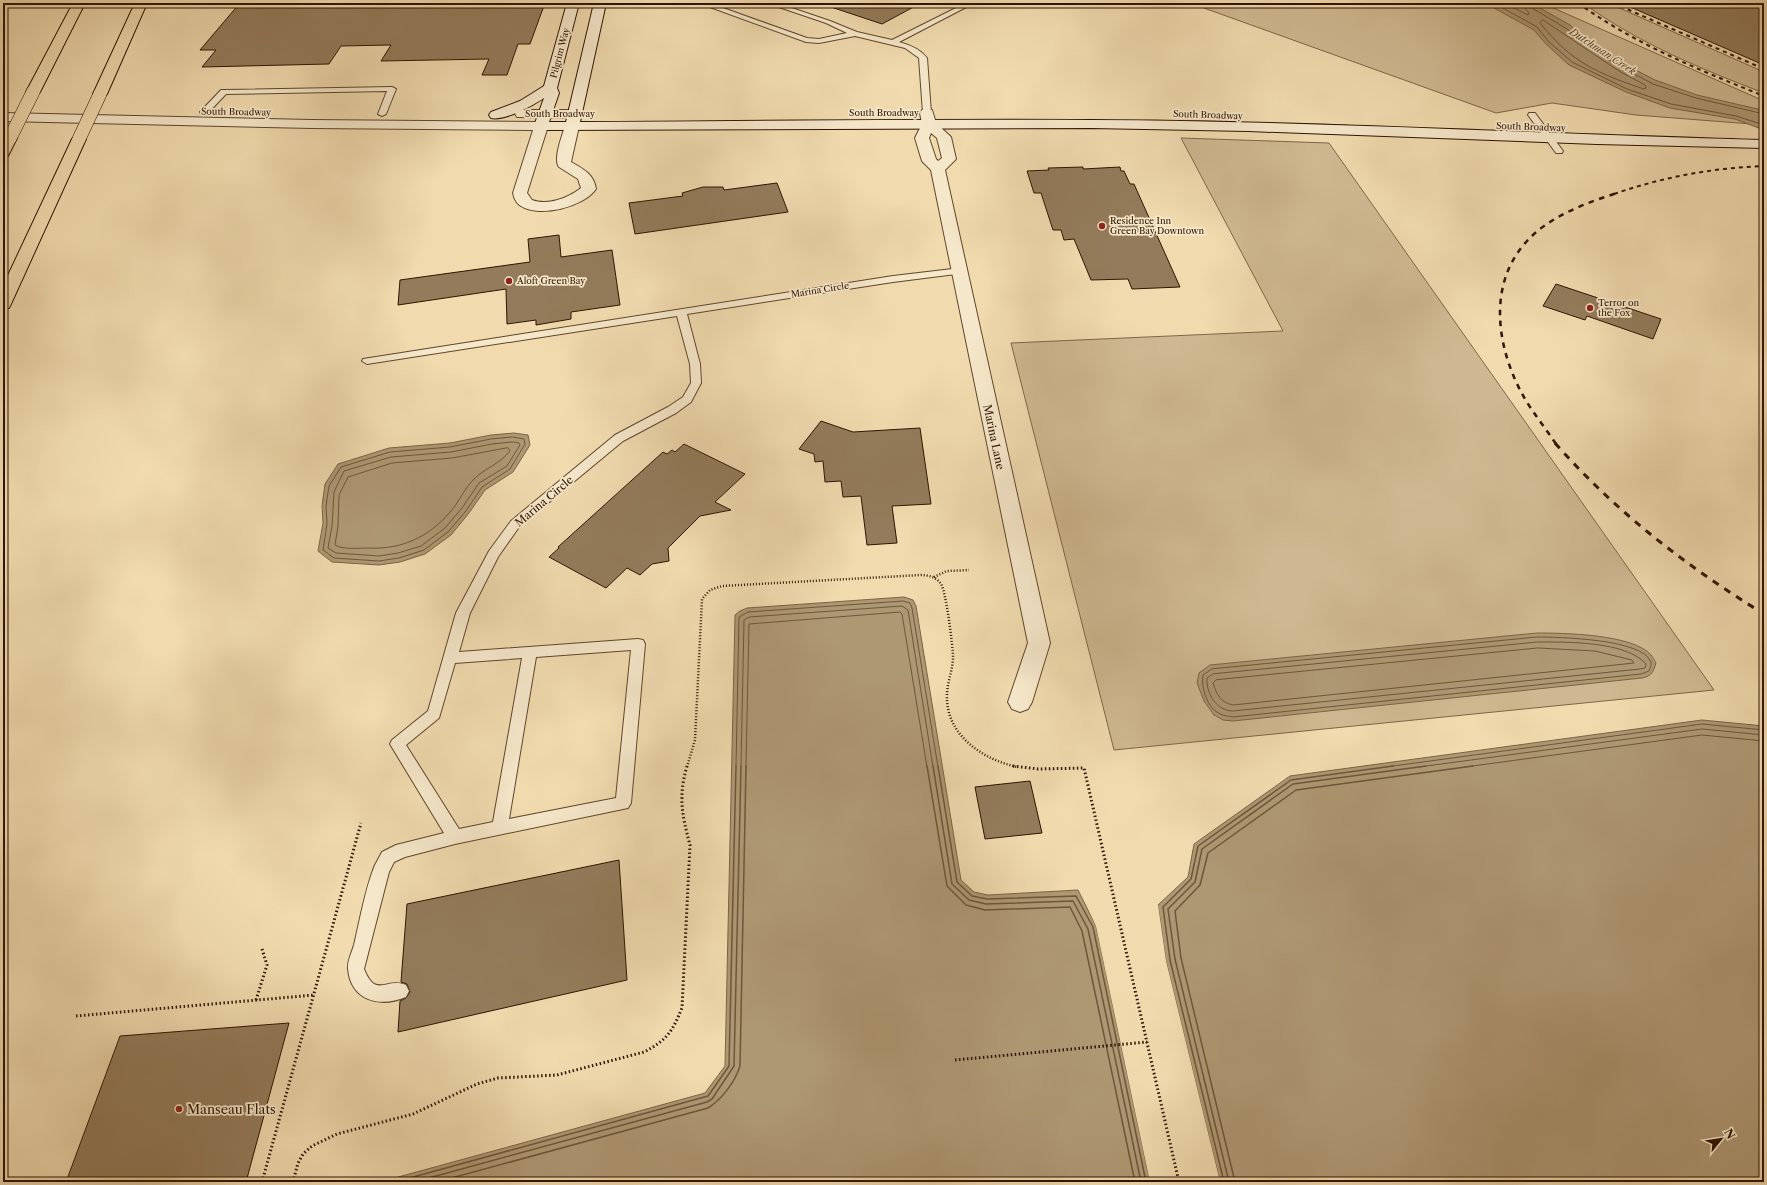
<svg xmlns="http://www.w3.org/2000/svg" width="1767" height="1185" viewBox="0 0 1767 1185" font-family="'Libre Caslon Text',serif">
  <style>
    .green { fill: #cfb891; stroke: #7f6649 }
    .water { fill: #ae9773; stroke: #7b6345 }
    .pier { fill: #f0daae }
    .lines { fill: none; stroke-linecap: round; stroke-linejoin: round }
    .shore-far1 { stroke: #6e563a; stroke-width: 1 }
    .shore { stroke: #6e563a; stroke-width: 1.5 }
    .building { fill: #937b5b; stroke: #2f1401 }
    .lane-casing { stroke: #5f462c; stroke-width: 2 }
    .street-casing { stroke: #5f462c; stroke-width: 2 }
    .secondary-casing { stroke: #2f1401; stroke-width: 2 }
    .highway-casing { stroke: #2f1401; stroke-width: 2 }
    .path-far1 { stroke: #2f1401; stroke-width: 2.5; stroke-dasharray: 1 2; stroke-linecap: butt }
    .path { stroke: #2f1401; stroke-width: 3; stroke-dasharray: 1.5 2.5; stroke-linecap: butt }
    .lane { fill: #f5e7ca; fill-rule: evenodd }
    .street { fill: #f5e7ca; fill-rule: evenodd }
    .secondary { fill: #f5e7ca; fill-rule: evenodd }
    .highway { fill: #f0daae; fill-rule: evenodd }
    .rail-far2 { stroke: #2f1401; stroke-width: 2; stroke-dasharray: 4 4; stroke-linecap: butt }
    .rail-far1 { stroke: #2f1401; stroke-width: 2.5; stroke-dasharray: 5.5 5.5; stroke-linecap: butt }
    .rail { stroke: #2f1401; stroke-width: 3; stroke-dasharray: 7 7; stroke-linecap: butt }
    .highway-bridge-casing { stroke: #2f1401; stroke-width: 14; stroke-linecap: butt }
    .highway-bridge { stroke: #f0daae; stroke-width: 13 }
    .poi-dot { fill: #8f2418; stroke: #f5e7ca; stroke-width: 1.5 }
    .labels { text-anchor: middle; stroke-width: 3.5; stroke-linejoin: round; paint-order: stroke }
    .far-street-label { font-size: 9px; fill: #2f1401; stroke: #f5e7ca }
    .far-poi-label { font-size: 9px; fill: #2f1401; stroke: #f5e7ca; text-anchor: start }
    .far-water-label { font-size: 10px; font-style: italic; fill: #62482f; stroke: #f5e7ca }
    .street-label { font-size: 11px; fill: #2f1401; stroke: #f5e7ca }
    .near-poi-label { font-size: 13px; fill: #2f1401; stroke: #f5e7ca; text-anchor: start }
  </style>
  <rect width="100%" height="100%" fill="#f0daae"/>
  <filter id="stains"><feTurbulence type="fractalNoise" baseFrequency=".005" numOctaves="4"/><feColorMatrix values="0 0 0 0 .2 0 0 0 0 .09 0 0 0 0 .02 0 0 0 .5 -.17"/></filter>
  <radialGradient id="worn" r=".72"><stop offset=".6" stop-color="#630" stop-opacity="0"/><stop offset="1" stop-color="#630" stop-opacity=".3"/></radialGradient>
  <path class="green" d="M1190,3H1542L1764,101V125L1636,115L1552,103L1496,113Z
    M1583,3H1608L1764,72V93C1701,69 1638,43 1583,3Z
    M1181,138L1329,143L1714,690L1114,750L1011,343L1283,331Z"/>
  <path class="water" d="M1485,3H1531L1570,25L1586,39L1614,59L1655,80L1697,95L1762,110L1764,111V130L1735,119L1670,108L1626,92L1569,65L1546,44L1534,30Z
    M514,433L528,435L530,445L513,472L485,490L469,513L451,535L425,554L400,562L379,565L332,562L318,551L323,523L322,506L325,484L338,464L389,448L450,443L491,435Z
    M904,597L913,600L916,606L961,880L974,892L988,895L1078,890L1096,926L1150,1182H380L705,1093L725,1066L735,615L740,611L747,608Z
    M1537,633C1563,633 1633,634 1651,655C1653,657 1654,660 1656,663C1653,672 1652,676 1642,678L1233,721L1223,720L1214,715L1204,701L1197,683L1199,673L1210,665Z
    M1702,720L1764,726V1182H1220L1166,961L1158,905L1188,877L1194,844L1290,776Z"/>
  <path class="pier" d="M1156,905H1158L1166,961L1220,1182H1218L1164,961Z
    M1088,908H1090L1098,925L1152,1182H1150L1096,926Z"/>
  <g class="lines">
    <path class="shore-far1" d="M1494,3L1537,27L1549,42L1572,62L1627,89L1671,104L1736,116L1764,125
      M1504,3L1528,15L1529,13L1525,8V3
      M1530,3L1532,8L1567,29L1612,62L1653,84L1696,98L1764,114
      M1543,20L1619,71L1645,85L1646,88L1644,89C1620,81 1594,72 1573,56C1561,47 1550,35 1540,23Z
      M513,437L524,439L525,444L510,469L482,487L466,511L448,532L424,550L399,558L379,561L334,558L323,550L327,524L326,506L329,486L341,467L390,452L450,447L491,439Z
      M513,442L519,443L520,445L507,466L479,483L462,508L445,528L421,546L398,553L379,556L336,553L328,548L332,526L334,492L344,471L391,457L451,452L492,444Z
      M508,448L510,451C500,464 485,468 474,479C466,487 461,497 455,506C433,535 404,550 368,548C359,548 343,550 335,545L338,526L339,495L348,477L392,463L452,458Z
      M1537,637C1559,637 1643,639 1651,662C1652,665 1650,668 1649,671L1641,674L1233,717C1229,716 1224,716 1220,714C1207,708 1201,688 1203,675L1212,669Z
      M1538,642C1567,642 1626,641 1646,664L1645,668L1640,669L1233,711C1217,711 1206,694 1207,678L1213,674Z
      M1538,648L1595,651L1632,660L1634,663L1233,705C1220,702 1217,695 1213,683L1216,680Z
      M736,767L739,617L748,612L903,601L910,603L912,608L938,767
      M741,767L744,620L749,617L902,606L908,610L933,767
      M746,767L749,624L900,612L902,614L927,767
      M1386,767L1702,724L1764,730
      M1419,767L1702,729L1764,735
      M1465,767L1702,735L1764,741"/>
    <path class="shore" d="M927,766L947,886L966,905L985,910L1070,907L1082,931L1135,1182
      M933,766L952,884L969,900L986,904L1073,901L1088,929L1141,1182
      M938,766L957,882L972,896L987,899L1076,896L1093,927L1146,1182
      M395,1182L708,1096L729,1066L736,766
      M414,1182L707,1102L712,1099L734,1066L741,766
      M437,1182L708,1108C722,1099 735,1082 740,1066L746,766
      M1224,1182L1170,960L1163,907L1191,879L1198,846L1291,780L1393,766
      M1229,1182L1175,959L1168,909L1195,882L1202,849L1293,784L1426,766
      M1235,1182L1181,958L1175,911L1200,885L1208,853L1296,790L1473,766"/>
  </g>
  <path class="building" d="M240,3H545L530,44H518L507,75H482L489,59L381,61L391,45L341,46L329,64L202,67L216,50H200Z
    M832,3H921L882,24L831,7Z
    M1621,3H1764V65Z
    M1083,167V169L1120,167L1121,171H1124L1130,184H1134L1180,287L1132,289L1128,279L1091,280L1074,239L1064,240L1061,230H1053L1041,193H1034L1027,171L1049,170L1048,168Z
    M777,183L788,212L635,234L629,203L683,196L682,193L703,187H723L724,190Z
    M559,235L561,257L612,250L620,305L571,312V319L536,325V320L507,324L506,289L398,305L400,280L530,262L528,239Z
    M1556,284L1661,319L1653,339L1587,316L1585,320L1543,306Z
    M821,421L853,432L920,428L931,504L892,506L897,543L867,545L861,496L843,497L841,481L825,482L823,461L815,462L814,454L799,449Z
    M684,444L745,474L715,502L731,510L700,516L668,548L669,561L652,564L640,575L627,568L606,588L549,557L559,548L558,547L663,452L667,454L672,450L675,452Z
    M1030,781L1042,833L985,839L975,787Z
    M619,860L627,980L398,1032L400,1001L406,998L410,992L407,984L401,982L407,904Z
    M289,1023L246,1182H66L120,1036Z"/>
  <g class="lines">
    <g class="lane-casing">
      <path id="lane" d="M699,3H709L807,38L819,39L847,33L826,23L767,3H777L830,21L857,32L892,40L966,3H974L899,42C910,45 920,49 927,58L931,113L927,115L923,113L919,58L905,48L855,36L819,43L806,42Z
        M392,87L396,89L386,114L382,116L378,114L387,91L226,94L207,114H201L200,112L221,90H224Z
        M1529,113H1535L1563,151L1562,153H1556L1528,115Z
        M961,268L966,271L964,273L893,282L687,314L700,364L701,383L691,402L676,413L623,441L519,527L498,557L470,613L459,652L638,639L643,640L645,644L631,803L628,808L455,844L405,857L394,862L389,872L364,969C376,999 386,977 406,985L409,991L406,997C380,1008 351,1001 348,969C347,962 352,952 354,945C360,920 365,889 375,865L382,852L396,845L444,833L390,744L392,740L428,711L456,613L489,551L511,521L615,435L668,407L683,397L691,383L690,364L677,316L367,364L362,361L363,359L893,276ZM631,650L616,798L509,819L536,657ZM522,658L493,822L459,829L406,745L439,718L455,663Z"/>
    </g>
    <g class="street-casing">
      <path id="street" d="M927,109L932,110L936,123L951,137L956,159L945,170L1050,643L1032,702L1028,709L1020,712L1012,709L1008,702L1028,643L931,170L922,161L915,138L922,124L920,113L922,110ZM931,133L937,138L942,158L938,161L936,159L929,138Z
        M522,110H574L579,111L581,114L579,117L574,118L517,117L515,114L517,111Z
        M3,113L312,120L541,122L546,123L548,126L527,193L532,200C548,206 568,198 581,188L578,179L559,167C553,159 562,136 565,126L567,123H577L579,126L571,162C583,169 594,174 596,189C584,207 539,218 521,206C516,203 514,198 513,193L533,130L312,128L3,121Z"/>
    </g>
    <g class="secondary-casing">
      <path id="secondary" d="M567,3H579L557,88L559,93L549,122H566L594,3H606L580,122C750,121 921,119 1092,120C1316,121 1540,134 1764,140V148L1597,144L1248,131L1092,128L541,130L536,129L534,126L544,98C532,106 505,121 491,118L489,115L491,112L520,101L544,86Z"/>
    </g>
    <g class="highway-casing">
      <path id="highway" d="M73,3H85L40,92L38,95H28L26,92Z
        M135,3H147L107,94L105,97H95L93,94Z
        M10,134L15,135L17,138L8,156L3,157V138L5,135Z
        M79,135L84,136L86,139L11,304L9,308L3,309V286L72,139L74,136Z"/>
    </g>
    <path class="path-far1" d="M934,577L947,571L969,570
      M687,767L695,740L702,599L710,590L722,586L920,575C929,575 936,577 941,584C946,591 953,647 953,657C953,670 947,682 947,696C946,735 983,760 1018,767"/>
    <path class="path" d="M1013,766L1038,769L1084,768L1179,1182
      M256,1000L267,965L262,949
      M76,1016L314,995
      M955,1060L1147,1042
      M262,1182L361,823
      M293,1182L298,1163L303,1154L312,1146L337,1134L413,1114L477,1084L498,1078L557,1075L644,1052C667,1040 672,1032 682,1008L690,845C682,815 678,797 687,766"/>
    <use href="#lane" class="lane"/>
    <use href="#street" class="street"/>
    <use href="#secondary" class="secondary"/>
    <use href="#highway" class="highway"/>
    <path class="rail-far2" d="M1578,3C1635,44 1699,70 1764,96
      M1613,3L1764,69
      M1614,194C1663,177 1712,168 1764,166"/>
    <path class="rail-far1" d="M1556,444C1546,429 1534,414 1525,399C1497,351 1486,285 1527,241C1550,216 1586,203 1617,193"/>
    <path class="rail" d="M1555,443C1616,512 1686,566 1764,614"/>
    <g class="highway-bridge-casing">
      <path id="highway-bridge" d="M10,138L33,92
        M79,139L100,94"/>
    </g>
    <use href="#highway-bridge" class="highway-bridge"/>
  </g>
  <g class="poi-dot">
    <circle cx="1102" cy="226" r="4"/>
    <circle cx="509" cy="281" r="4"/>
    <circle cx="1590" cy="308" r="4"/>
    <circle cx="179" cy="1109" r="4"/>
  </g>
  <g class="labels">
    <g class="far-street-label">
      <text transform="translate(560 53) rotate(-75)" y="3">Pilgrim Way</text>
      <text transform="translate(236 112) rotate(1)" y="3">South Broadway</text>
      <text x="884" y="116">South Broadway</text>
      <text x="560" y="117">South Broadway</text>
      <text transform="translate(1208 115) rotate(2)" y="3">South Broadway</text>
      <text transform="translate(1531 127) rotate(2)" y="3">South Broadway</text>
      <text transform="translate(820 290) rotate(-9)" y="3">Marina Circle</text>
    </g>
    <g class="far-poi-label">
      <text x="1110" y="224">Residence Inn<tspan x="1110" dy="10">Green Bay Downtown</tspan></text>
      <text x="517" y="284">Aloft Green Bay</text>
      <text x="1598" y="306">Terror on<tspan x="1598" dy="10">the Fox</tspan></text>
    </g>
    <g class="far-water-label">
      <text transform="translate(1603 51) rotate(33)" y="4">Dutchman Creek</text>
    </g>
    <g class="street-label">
      <text transform="translate(994 437) rotate(78)" y="4">Marina Lane</text>
      <text transform="translate(544 501) rotate(-40)" y="4">Marina Circle</text>
    </g>
    <g class="near-poi-label">
      <text x="187" y="1114">Manseau Flats</text>
    </g>
  </g>
  <rect width="1767" height="1185" fill="none" stroke="#f0daae" stroke-width="16"/>
  <rect x="4" y="4" width="1759" height="1177" fill="none" stroke="#2f1401" stroke-width="2"/>
  <rect x="8" y="8" width="1751" height="1169" fill="none" stroke="#2f1401"/>
  <g transform="translate(1721 1139) rotate(60)" stroke="#f5e7ca" stroke-width="3" paint-order="stroke">
  <path d="M0-3L7 15L0 10L-7 15Z" fill="#2f1401"/>
  <text y="-6" font-size="11" font-weight="bold" text-anchor="middle" fill="#2f1401">N</text>
  </g>
  <rect width="100%" height="100%" filter="url(#stains)"/>
  <rect width="100%" height="100%" fill="url(#worn)"/>
</svg>
